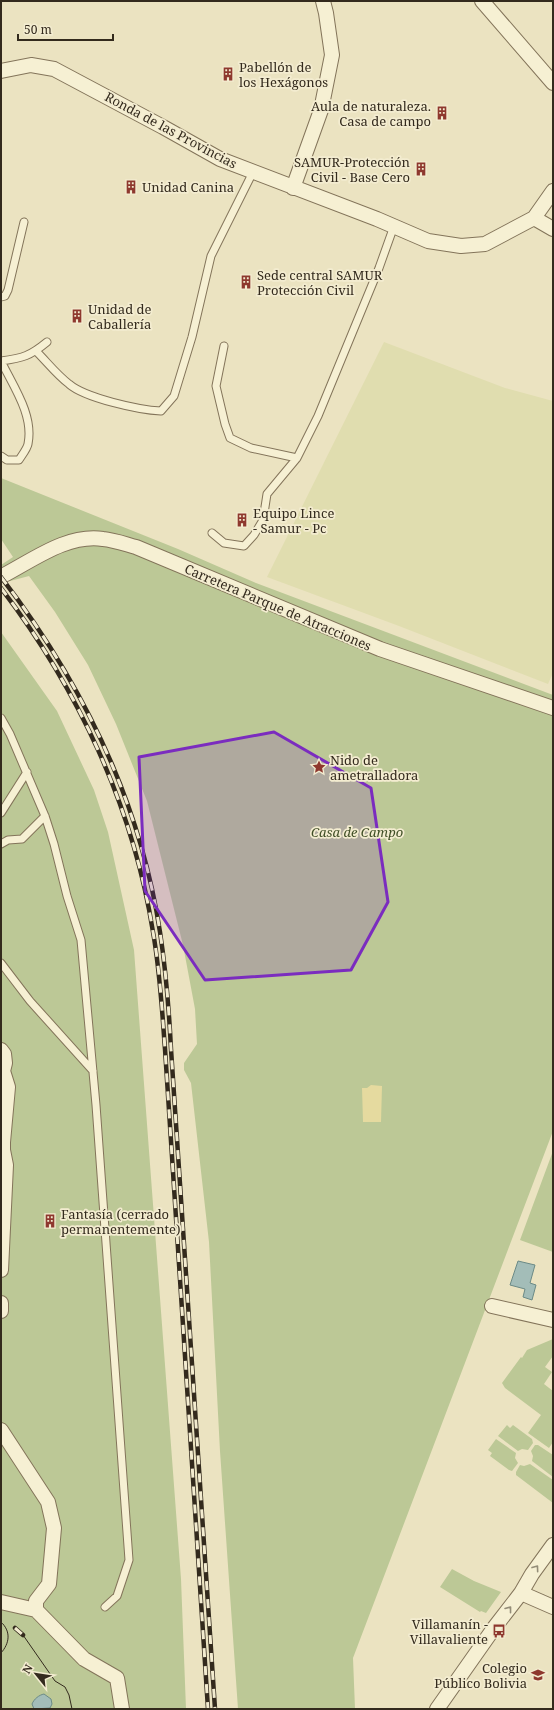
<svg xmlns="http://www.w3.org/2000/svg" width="554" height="1710" viewBox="0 0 554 1710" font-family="'Noto Serif',serif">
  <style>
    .farmland { fill: #e0ddaf }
    .green { fill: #bcc896 }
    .sand { fill: #e5da9f }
    .water { fill: #a3bdb8; stroke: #6b8a86 }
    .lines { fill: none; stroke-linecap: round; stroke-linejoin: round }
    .lane-casing { stroke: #83745a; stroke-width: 9 }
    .street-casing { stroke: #83745a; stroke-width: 16 }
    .lane { stroke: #f6f0d3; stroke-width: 7 }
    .street { stroke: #f6f0d3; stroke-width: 14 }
    .tram { stroke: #332a1d; stroke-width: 1 }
    .rail-casing { stroke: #332a1d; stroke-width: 4.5 }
    .rail { stroke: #f3ecd0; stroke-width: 3; stroke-dasharray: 9; stroke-linecap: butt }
    .oneway { stroke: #948d78 }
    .marked { fill: #7b2cbf; fill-opacity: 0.2; stroke: #7b2cbf; stroke-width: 3; stroke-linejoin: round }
    .labels { text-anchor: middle; stroke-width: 3.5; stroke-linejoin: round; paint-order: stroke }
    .poi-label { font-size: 13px; fill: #332a1d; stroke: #f3ecd0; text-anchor: start }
    .street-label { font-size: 13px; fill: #332a1d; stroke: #f3ecd0 }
    .park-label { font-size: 13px; font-style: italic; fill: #3f4e25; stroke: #f3ecd0 }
  </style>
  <rect width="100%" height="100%" fill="#ebe3c1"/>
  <path class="farmland" d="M384,342L505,388L553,401V673L548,684L399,626L267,577Z"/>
  <path class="green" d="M1,478L178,549L256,583L553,695V1131L353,1658L355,1709H238L220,1451L209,1242L191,1083L184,1070V1063L197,1044L195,1009L183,945L147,801L116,724L88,665L55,612L29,576L10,581L1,565L13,557L1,539Z
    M1,632L57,711L94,790L108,832L134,950L181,1579L186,1709H1Z
    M553,1151V1252L520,1240Z
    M553,1339V1356L545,1367L552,1372L544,1384L553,1391V1442L549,1448L528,1433L541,1415L505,1388L502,1383L521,1357L522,1358L527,1350Z
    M507,1425L510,1428L513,1425L532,1439L533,1443L528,1450L522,1449L518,1451L498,1436Z
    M496,1439L516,1453L515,1458L518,1463L512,1471L509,1470L490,1456L492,1453L488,1450Z
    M535,1445H538L553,1455V1477L532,1461L533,1456L531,1451Z
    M530,1464L553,1480V1503L516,1475V1472L520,1465L524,1466Z
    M452,1569L474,1581L501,1592L486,1613L481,1611L480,1612L440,1587Z"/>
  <path class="sand" d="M371,1085L382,1086L381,1122H363L362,1088H367Z"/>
  <path class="water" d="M518,1261L535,1265L530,1283L536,1285L532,1300L523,1297L525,1289L510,1285Z
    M44,1694L51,1699L52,1704L50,1708L34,1709L32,1704C34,1699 39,1695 44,1694Z"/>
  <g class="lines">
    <g class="lane-casing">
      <path id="lane" d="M1,297L5,296L8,290L24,222
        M224,346L216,386L225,424L230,438L251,448L297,458
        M36,351C47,362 57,375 69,384C85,398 139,410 161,411L174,396L192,337L211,256L253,172
        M1,361C13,386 34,415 28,444C27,449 22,455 19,460H7L1,456
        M1,361C23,358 30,356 47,342
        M212,533L224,543L244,546L254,535L263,520L267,494L297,458L318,416L379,268L394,226
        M1,718L10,734L45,816L54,844L67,896L81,940L96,1105L129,1560L117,1596L105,1607
        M1,813L27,772
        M1,844L8,840L22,839L45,816
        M1,963L30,1001L93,1071"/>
    </g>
    <g class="street-casing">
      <path id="street" d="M482,1L553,83
        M1,71L31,65L54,69L163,127L220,159L377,219L428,241L461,246L485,244L534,218L553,191
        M293,188L321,110L332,55L326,13L323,1
        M534,218L553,229
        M6,574C36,558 68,534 103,539C114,540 125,544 136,547L380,649L553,708
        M1,1050L4,1054L5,1063L3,1071L8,1087L3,1142V1150L6,1165L1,1270
        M1,1303V1311
        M492,1306L553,1320
        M1,1430L48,1502L54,1528L49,1584L36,1601V1610
        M521,1593L553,1607
        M1,1602L36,1610
        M36,1610L84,1659L117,1678L122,1709
        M437,1709L494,1628L521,1593L532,1574L553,1545"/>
    </g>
    <use href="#lane" class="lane"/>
    <use href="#street" class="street"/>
    <path class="tram" d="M1,1622C11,1631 10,1643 1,1653
      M23,1635L55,1681L65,1687L69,1695L72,1709"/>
    <g class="rail-casing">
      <path id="rail" d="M1,577C81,681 140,801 160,932C166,971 169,1010 171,1049L215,1709
        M1,588C78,689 133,806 153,932C160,971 162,1010 165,1049L208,1709
        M15,1628L23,1635"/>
    </g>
    <use href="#rail" class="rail"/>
  </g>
  <defs><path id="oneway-chevron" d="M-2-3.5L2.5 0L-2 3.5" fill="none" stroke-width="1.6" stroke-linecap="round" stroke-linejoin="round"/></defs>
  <g class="oneway">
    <use href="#oneway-chevron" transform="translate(536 1568) rotate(-54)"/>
    <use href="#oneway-chevron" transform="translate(509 1609) rotate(-52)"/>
  </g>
  <path class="marked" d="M274,732L371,788L388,902L351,970L205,980L145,891L139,757Z"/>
  <defs>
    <g id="building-bare" transform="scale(1.08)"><path d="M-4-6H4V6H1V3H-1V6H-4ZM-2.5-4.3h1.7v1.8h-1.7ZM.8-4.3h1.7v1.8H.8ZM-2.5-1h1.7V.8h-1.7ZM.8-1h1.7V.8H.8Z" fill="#8e382e" stroke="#f3ecd0" stroke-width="2.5" paint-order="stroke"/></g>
    <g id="sight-bare" transform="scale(1.08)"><path d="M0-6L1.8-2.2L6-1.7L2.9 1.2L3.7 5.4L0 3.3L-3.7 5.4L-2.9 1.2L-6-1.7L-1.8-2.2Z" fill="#8e382e" stroke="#f3ecd0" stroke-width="2.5" paint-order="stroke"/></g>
    <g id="bus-bare" transform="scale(1.08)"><path d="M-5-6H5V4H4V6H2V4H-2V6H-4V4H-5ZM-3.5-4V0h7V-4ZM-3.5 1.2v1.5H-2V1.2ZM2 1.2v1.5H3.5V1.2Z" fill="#8e382e" stroke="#f3ecd0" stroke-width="2.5" paint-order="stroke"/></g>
    <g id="school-bare" transform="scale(1.08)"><path d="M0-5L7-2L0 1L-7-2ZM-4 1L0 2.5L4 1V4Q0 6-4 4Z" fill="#8e382e" stroke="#f3ecd0" stroke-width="2.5" paint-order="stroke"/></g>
  </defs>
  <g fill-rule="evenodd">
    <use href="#building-bare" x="228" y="74"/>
    <use href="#building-bare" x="442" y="113"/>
    <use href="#building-bare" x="421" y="169"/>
    <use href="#building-bare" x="131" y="187"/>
    <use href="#building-bare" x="246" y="282"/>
    <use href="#building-bare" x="77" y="316"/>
    <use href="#building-bare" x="242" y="520"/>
    <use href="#sight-bare" x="319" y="767"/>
    <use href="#building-bare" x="50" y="1221"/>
    <use href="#bus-bare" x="499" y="1631"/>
    <use href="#school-bare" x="538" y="1675"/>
  </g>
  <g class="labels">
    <g class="poi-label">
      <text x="239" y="72">Pabellón de<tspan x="239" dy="15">los Hexágonos</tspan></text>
      <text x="431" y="111" text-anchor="end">Aula de naturaleza.<tspan x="431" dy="15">Casa de campo</tspan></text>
      <text x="410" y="167" text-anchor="end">SAMUR-Protección<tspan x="410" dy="15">Civil - Base Cero</tspan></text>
      <text x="142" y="192">Unidad Canina</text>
      <text x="257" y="280">Sede central SAMUR<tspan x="257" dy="15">Protección Civil</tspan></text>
      <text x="88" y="314">Unidad de<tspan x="88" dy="15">Caballería</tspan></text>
      <text x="253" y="518">Equipo Lince<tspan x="253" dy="15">- Samur - Pc</tspan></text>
      <text x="330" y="765">Nido de<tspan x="330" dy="15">ametralladora</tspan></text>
      <text x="61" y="1219">Fantasía (cerrado<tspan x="61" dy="15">permanentemente)</tspan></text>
      <text x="488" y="1629" text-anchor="end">Villamanín -<tspan x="488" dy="15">Villavaliente</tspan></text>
      <text x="527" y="1673" text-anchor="end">Colegio<tspan x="527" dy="15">Público Bolivia</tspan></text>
    </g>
    <g class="street-label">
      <text transform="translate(171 130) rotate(28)" y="5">Ronda de las Provincias</text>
      <text transform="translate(278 607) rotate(23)" y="5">Carretera Parque de Atracciones</text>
    </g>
    <g class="park-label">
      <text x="357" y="837">Casa de Campo</text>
    </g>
  </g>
  <rect width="554" height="1710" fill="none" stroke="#332a1d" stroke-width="4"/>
  <g transform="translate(36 1674) rotate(300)" stroke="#f3ecd0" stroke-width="3" paint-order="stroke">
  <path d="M0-3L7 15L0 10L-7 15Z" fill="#332a1d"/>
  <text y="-6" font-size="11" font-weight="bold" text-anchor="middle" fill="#332a1d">N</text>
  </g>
  <path d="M18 34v6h95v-6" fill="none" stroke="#332a1d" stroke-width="2"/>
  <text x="24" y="34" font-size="12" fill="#332a1d" stroke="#f3ecd0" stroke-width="3" paint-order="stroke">50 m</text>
</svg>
